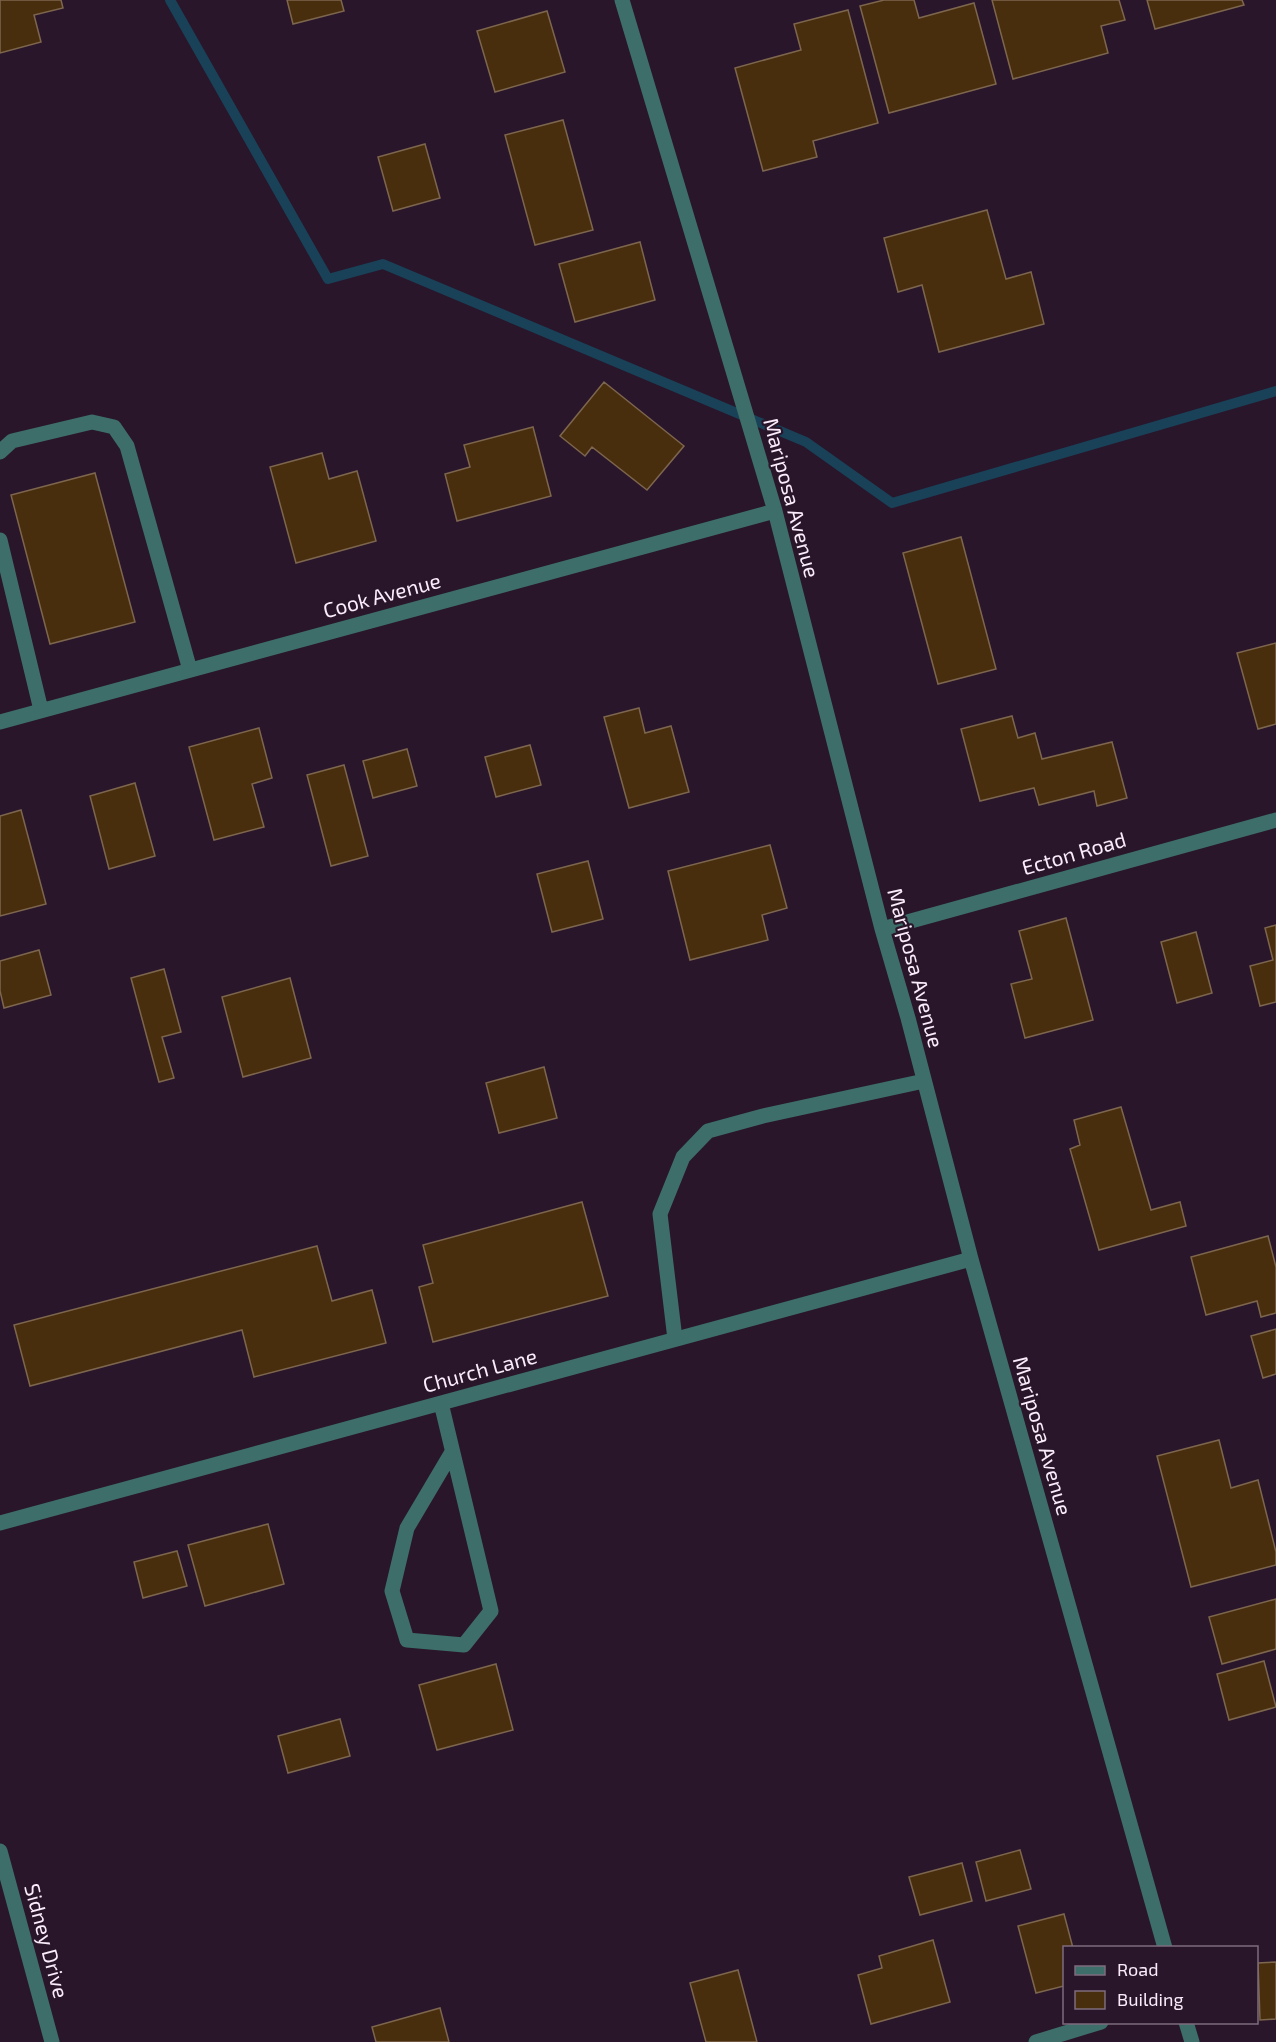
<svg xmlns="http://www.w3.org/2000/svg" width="1276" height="2042" viewBox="0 0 1276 2042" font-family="'Exo 2',sans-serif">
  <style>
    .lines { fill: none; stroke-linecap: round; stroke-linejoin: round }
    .stream { stroke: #194259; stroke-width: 10 }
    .building { fill: #492e0e; stroke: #7d664e; stroke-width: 1.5 }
    .minor { stroke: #3d6e69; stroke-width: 15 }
    .labels { text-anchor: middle; stroke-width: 4.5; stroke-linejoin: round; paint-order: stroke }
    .street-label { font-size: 21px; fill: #faecfa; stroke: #29162a }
  </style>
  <rect width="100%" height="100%" fill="#29162a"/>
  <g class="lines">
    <path class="stream" d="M170,0L328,279L383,264L806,442L892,503L1276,391"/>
  </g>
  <path class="building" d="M0,0H61L63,8L34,15L41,42L0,53Z
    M287,0H341L344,11L293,24Z
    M884,0H914L919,18L974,3L996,84L889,113L860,6Z
    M992,0H1119L1125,20L1101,26L1108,53L1013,79Z
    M1147,0H1242L1244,5L1155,29Z
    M848,10L878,123L813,141L817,157L763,171L735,68L801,50L794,24Z
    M547,11L565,72L495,92L477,31Z
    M563,120L593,230L535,245L505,135Z
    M425,144L440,198L393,211L378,157Z
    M987,210L1006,279L1031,272L1044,324L939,352L922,285L898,292L884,238Z
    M640,242L655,300L575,322L559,264Z
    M604,382L684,446L647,490L592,447L585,456L560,436Z
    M533,427L551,496L457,521L445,474L470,467L464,445Z
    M322,453L329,479L357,471L376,541L296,563L270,467Z
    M95,473L135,622L50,644L11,495Z
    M961,537L996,669L938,684L903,553Z
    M1276,643V724L1258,729L1237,653Z
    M639,708L645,733L671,726L689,792L629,808L604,717Z
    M1012,716L1018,738L1035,733L1042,759L1112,742L1127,798L1097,806L1094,791L1039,805L1034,788L980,801L961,729Z
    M259,728L272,778L252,784L264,827L214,840L189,747Z
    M530,745L541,785L496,797L485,757Z
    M407,749L417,786L373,798L363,761Z
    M344,765L368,856L331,866L307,775Z
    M135,783L155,856L109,869L90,796Z
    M21,810L46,904L0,916V816Z
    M770,845L787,908L762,915L768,940L690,960L668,871Z
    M588,861L603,919L552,932L537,874Z
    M1066,918L1093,1020L1025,1038L1011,984L1032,979L1019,931Z
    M1276,925V1002L1260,1006L1250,966L1273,960L1265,928Z
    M1196,932L1212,993L1177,1003L1161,942Z
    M39,950L51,995L4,1008L0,991V961Z
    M164,969L181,1032L162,1037L174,1078L159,1082L131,978Z
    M290,978L311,1058L243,1077L222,997Z
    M544,1067L557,1118L499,1133L486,1083Z
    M1121,1107L1151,1210L1180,1202L1186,1226L1099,1250L1070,1149L1080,1145L1074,1120Z
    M582,1202L608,1296L433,1342L419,1287L433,1283L423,1245Z
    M1268,1236L1276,1267V1313L1261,1317L1257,1301L1206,1315L1191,1257Z
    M317,1246L332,1301L372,1290L386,1343L254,1377L242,1330L30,1386L14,1325Z
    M1276,1329V1374L1263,1378L1251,1336Z
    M1219,1440L1231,1488L1258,1480L1276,1552V1565L1191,1587L1157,1456Z
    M268,1524L284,1584L205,1606L188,1545Z
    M177,1551L187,1586L143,1598L134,1562Z
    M1276,1599V1649L1222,1664L1209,1617Z
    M1264,1661L1276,1707L1229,1720L1217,1674Z
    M496,1664L513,1730L437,1750L419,1685Z
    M340,1719L350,1756L288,1773L278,1736Z
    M1020,1850L1031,1889L986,1901L976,1862Z
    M962,1863L972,1901L920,1915L909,1877Z
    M1064,1914L1073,1948H1064V1986L1036,1993L1018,1926Z
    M933,1940L950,2002L871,2024L858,1975L882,1968L879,1956Z
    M1276,1962V2019L1260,2020L1258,1963Z
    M738,1970L757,2042H706L690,1983Z
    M440,2008L449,2042H376L372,2027Z"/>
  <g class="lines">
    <path class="minor" d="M622,0L775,511L882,929L908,1018L971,1259L1165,1948
      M0,452L12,441L92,422L114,427L127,446L190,670
      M0,540L41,710
      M0,722L775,511
      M882,929L1276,820
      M675,1339L660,1214L683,1157L708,1131L763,1116L924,1081
      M441,1403L491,1611L464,1645L407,1640L392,1591L407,1528L452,1452
      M0,1523L971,1259
      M0,1851L52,2042
      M1186,2022L1192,2042
      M1036,2042L1101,2022"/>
  </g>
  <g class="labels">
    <g class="street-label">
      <text transform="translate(791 498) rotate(75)" y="7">Mariposa Avenue</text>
      <text transform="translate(382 596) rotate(-15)" y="7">Cook Avenue</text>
      <text transform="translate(1074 854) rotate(-16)" y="7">Ecton Road</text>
      <text transform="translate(915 968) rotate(75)" y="7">Mariposa Avenue</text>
      <text transform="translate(480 1371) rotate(-15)" y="7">Church Lane</text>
      <text transform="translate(1042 1436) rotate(74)" y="7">Mariposa Avenue</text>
      <text transform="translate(46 1941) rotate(75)" y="7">Sidney Drive</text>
    </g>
  </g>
  <rect x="1063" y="1946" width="195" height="78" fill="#29162a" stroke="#7d6c7d" stroke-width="1.5"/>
  <rect x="1075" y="1966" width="30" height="9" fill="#3d6e69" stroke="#7d6c7d" stroke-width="1.5"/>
  <text x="1117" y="1976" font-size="18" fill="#faecfa">Road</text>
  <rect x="1075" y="1991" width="30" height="18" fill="#492e0e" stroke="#7d6c7d" stroke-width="1.5"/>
  <text x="1117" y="2006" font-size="18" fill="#faecfa">Building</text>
</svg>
